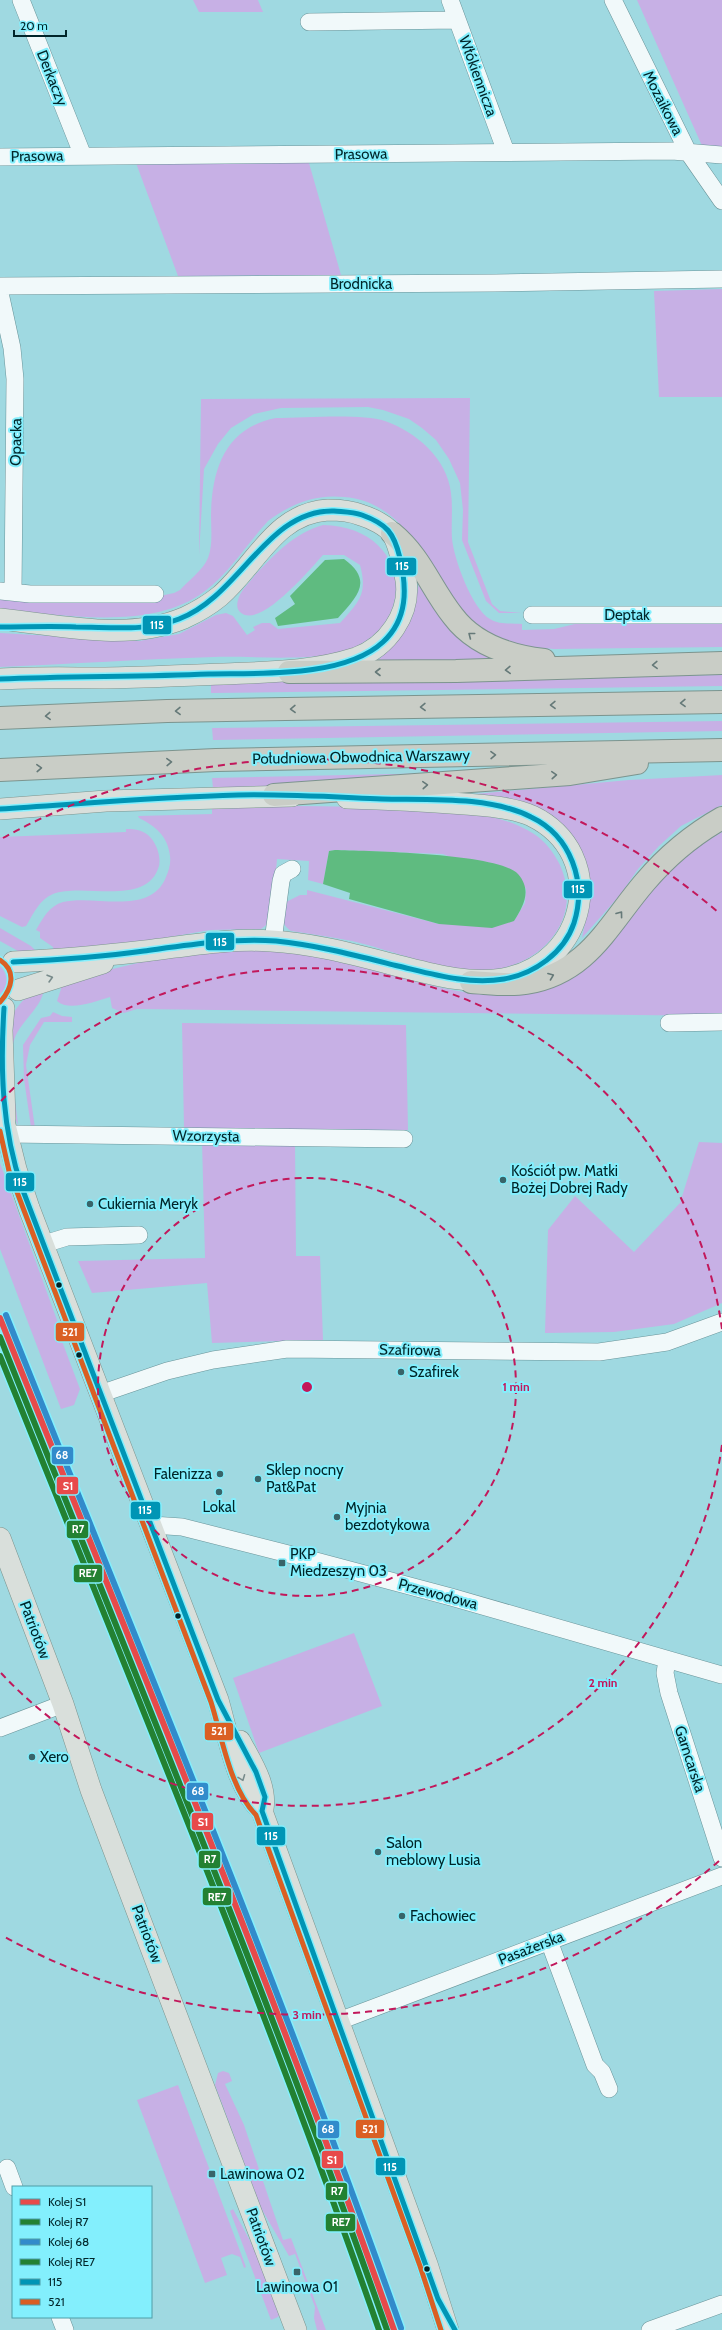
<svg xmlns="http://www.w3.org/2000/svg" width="722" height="2330" viewBox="0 0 722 2330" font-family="Cabin,sans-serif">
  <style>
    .green { fill: #c7b0e5 }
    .water { fill: #5fbb80 }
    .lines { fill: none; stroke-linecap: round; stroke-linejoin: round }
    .minor-casing { stroke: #699499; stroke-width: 18 }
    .major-casing { stroke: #7c948e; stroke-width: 22 }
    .highway-casing { stroke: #7c948e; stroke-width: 24 }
    .minor { stroke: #f1f9fa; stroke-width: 17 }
    .major { stroke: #d9dfdb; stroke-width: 21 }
    .highway { stroke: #c9cdc6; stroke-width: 22 }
    .bus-1-casing { stroke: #83effd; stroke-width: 8 }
    .bus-2-casing { stroke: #83effd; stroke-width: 8 }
    .bus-1 { stroke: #0095b5; stroke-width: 5 }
    .bus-2 { stroke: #da5f23; stroke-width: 5 }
    .rail-1-casing { stroke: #83effd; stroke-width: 9 }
    .rail-2-casing { stroke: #83effd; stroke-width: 9 }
    .rail-3-casing { stroke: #83effd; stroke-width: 9 }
    .rail-4-casing { stroke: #83effd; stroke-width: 9 }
    .rail-1 { stroke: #e74a4a; stroke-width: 6 }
    .rail-2 { stroke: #238132; stroke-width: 6 }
    .rail-3 { stroke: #328bcb; stroke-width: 6 }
    .rail-4 { stroke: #238132; stroke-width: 6 }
    .oneway { stroke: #657978 }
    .oneway2 { stroke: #788b8b }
    .ring { fill: none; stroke: #c2185b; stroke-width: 2; stroke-dasharray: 7 5 }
    .poi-dot { fill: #386469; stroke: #83effd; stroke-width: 1.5 }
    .bus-dot { fill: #012529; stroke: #83effd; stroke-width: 1.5 }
    .labels { text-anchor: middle; stroke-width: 4; stroke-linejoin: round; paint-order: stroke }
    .street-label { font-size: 15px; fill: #012529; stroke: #83effd }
    .poi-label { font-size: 15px; fill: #012529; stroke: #83effd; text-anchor: start }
    .centre { fill: #c2185b; stroke: #83effd; stroke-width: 2 }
    .ring-label { font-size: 12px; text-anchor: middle; font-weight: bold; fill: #c2185b; stroke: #83effd; stroke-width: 4; stroke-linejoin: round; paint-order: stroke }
    .line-badge { stroke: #83effd; stroke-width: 1.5 }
    .badge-label { font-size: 11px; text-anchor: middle; font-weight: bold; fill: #fff }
  </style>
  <rect width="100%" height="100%" fill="#9fd9e1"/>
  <path class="green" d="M193,0H258L263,12H199Z
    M637,0H722V148H703Z
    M136,163H309L341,275L178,276Z
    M722,289V397H659L654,291Z
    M470,398L468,542L492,604L500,611L522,613H499L486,601L462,540L463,510L460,483L449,459L436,440L422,428L409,419L383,410L368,407L281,408L254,414L231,428L218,444L204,469L199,555L201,399Z
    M276,418C304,418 361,413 385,421C416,432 447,458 451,493C453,508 451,523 452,539C454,559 472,609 490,619C499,625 512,623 522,624V630L554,629L575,624L722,622V647L554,649C531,647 507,645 487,632C431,596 420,503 344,497C315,494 291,504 268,521C247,544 229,573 205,591C152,632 62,614 0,610V598L41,601L160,602V596L174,593L180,590C189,580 203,570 208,558C213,545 211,529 211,515C212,469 225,428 276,418Z
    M323,525C415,527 420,633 338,653C302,661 252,656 214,657C143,659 71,664 0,667V633L139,641L179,634L216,615L226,613L233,616L247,635L255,630L253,627L262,623H270L278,629L340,623C359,602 368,594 360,565L344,555H323C311,568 259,631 240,612C236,608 237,602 239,597C242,589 250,582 255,575C276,553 293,534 323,525Z
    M419,583L481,652L488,657V660L376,662L392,647L412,618Z
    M722,675V686L211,693V683Z
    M722,721V731L213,740L212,728Z
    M487,772L352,783L213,788L212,778Z
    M722,775V805L681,826L659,846L638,869L620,895L582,938L590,898L586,875L514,802L475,794L629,780Z
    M290,806C331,806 371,807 412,809C454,812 498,811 534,834C545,841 553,852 559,863C586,919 540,969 484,970C439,971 395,951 352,941C332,937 311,934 291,931C280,923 282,916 284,903L300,895H307V890L439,924L514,921L525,903L526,888L443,854L335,850L329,851L323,884L308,880L309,861L277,859L272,916L270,922L261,929L210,930L95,950L54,954L53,947L40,938V932L36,930C43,918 49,906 63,902C95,894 150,917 166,877C169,870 171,863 170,856C168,836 155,826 139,818L138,816L212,814V809Z
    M126,829C136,829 144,830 151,838C157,845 161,857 159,866C147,908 83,882 53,894C39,900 34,913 26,926L22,927L0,916V837L126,832Z
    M722,832V1016L137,1009L124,1013L112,1008L110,997C96,1001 69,1012 57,1001L61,989L60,983C123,965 188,949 253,950C283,950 314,956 343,962C403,976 499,1014 556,985L679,863L697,847Z
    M0,928L31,946L37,952L18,951L0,941Z
    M0,966C8,974 9,986 0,994Z
    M44,988C43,1005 25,1018 17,1033C5,1054 16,1101 18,1125C10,1112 5,1033 11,1018C17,1005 30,991 44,988Z
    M53,1012L62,1016L72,1017V1022H44L30,1045L26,1065L35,1128L31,1127L24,1079L23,1045L41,1018L50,1016Z
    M182,1023L406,1025L408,1130L184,1128Z
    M202,1141H295L296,1256H320L323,1340L212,1343L207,1283L92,1293L78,1261L205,1258Z
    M699,1142L722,1143V1303L674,1324L614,1332L545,1333L548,1230L575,1196L634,1252L680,1203Z
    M0,1163L62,1334L60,1336L80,1389L74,1405L61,1409L0,1249Z
    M354,1633L382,1706L259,1753L233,1678Z
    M223,2071L229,2073L232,2081L225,2084L244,2125L283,2240L291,2238L326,2330H317L314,2318L315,2307L295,2254L289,2256L261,2208L215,2085L218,2073Z
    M178,2085L246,2267L244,2268L240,2257L232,2254L221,2258L227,2275L205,2283L137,2100Z
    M233,2209L259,2258L280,2314L278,2317L271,2320L230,2211Z"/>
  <path class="water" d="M344,559C374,581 357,597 338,618L278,626L275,618L295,604L290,596L325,560Z
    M335,850C366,851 499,853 518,874C532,890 524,905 514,921L492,928L439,924L349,899L350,893L323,884L329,851Z"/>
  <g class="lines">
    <g class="minor-casing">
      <path id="minor" d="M21,0L83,156
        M450,0L506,152
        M613,0L688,152L722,201
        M309,22L457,20
        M0,157L672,151L722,155
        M0,286L495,283L722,279
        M0,293L12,348L15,379L13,592
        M0,591L30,594H155
        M532,615H722
        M273,941L281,881L283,874L292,869
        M669,1023L722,1022
        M8,1134L404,1139
        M44,1244L67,1237L139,1235
        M100,1394L167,1371L213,1360L287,1349L599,1352L667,1342L722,1322
        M152,1525L182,1527L312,1560L451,1597L722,1675
        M667,1660L665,1673L669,1693L722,1858
        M0,1728L63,1704
        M549,1941L595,2065L602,2072L609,2089
        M339,2021L722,1876
        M7,2168L14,2187
        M60,2317L65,2330
        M650,2330L722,2304"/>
    </g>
    <g class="major-casing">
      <path id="major" d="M0,619C59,625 127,642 184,618C197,612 209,605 220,596C256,565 275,513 328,510C339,510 351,511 361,515C371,518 388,526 393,535C400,547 403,566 406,580C411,614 387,647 356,658C313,672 268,672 224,674C184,675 144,678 105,678C70,678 35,677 0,679
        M0,809L106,801L292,796
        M13,962C57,960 101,956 145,951C187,946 228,938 271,941C311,943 352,954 391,964C428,973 465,985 502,979C588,965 610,854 532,816C512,807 486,806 465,804C426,801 386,799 347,798
        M18,990L103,963
        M4,1008L2,1030L5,1119
        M0,1105L16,1169L29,1208L218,1700C228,1734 236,1787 262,1811L427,2264L448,2330
        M0,1538L63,1704L91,1790L296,2330
        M240,1741C251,1762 267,1785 263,1809"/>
    </g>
    <g class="highway-casing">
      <path id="highway" d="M392,533C422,558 430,587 453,616C474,644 510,656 544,660
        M289,672L456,671L722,663
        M0,718L167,711L722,702
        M0,770L216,760L722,750
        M274,795L570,774L637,763
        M471,982C489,983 508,986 526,983C588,973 608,925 645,882C667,856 692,835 722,818"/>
    </g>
    <use href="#minor" class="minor"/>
    <use href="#major" class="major"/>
    <use href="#highway" class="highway"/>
    <g class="bus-1-casing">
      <path id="bus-1" d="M0,627C25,627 51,626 76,627C110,627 146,632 179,619C240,596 267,509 334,511C344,512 353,512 362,515C387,524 394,533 400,558C407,588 408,619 383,642C344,678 259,673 209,674C139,677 69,676 0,679
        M0,809C79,804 159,797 238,795C286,794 334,797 382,799C428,800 490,796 531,817C571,836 587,882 574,923C564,953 534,974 504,979C468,985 432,974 398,966C358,956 317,945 276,941C231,938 188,945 144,951C101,957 57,960 13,962
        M4,1008C0,1070 2,1129 22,1188L218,1700L256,1772L265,1797L262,1811L438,2299L455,2330"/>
    </g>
    <g class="bus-2-casing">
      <path id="bus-2" d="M0,960C17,971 12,989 0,1002
        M0,1131L9,1171L211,1702C222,1737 230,1789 256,1815L420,2266L441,2330"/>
    </g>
    <use href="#bus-1" class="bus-1"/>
    <use href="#bus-2" class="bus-2"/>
    <g class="rail-1-casing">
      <path id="rail-1" d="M0,1318C135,1654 274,1988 394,2330"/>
    </g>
    <g class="rail-2-casing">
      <path id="rail-2" d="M0,1337C132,1667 269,1995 387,2330"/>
    </g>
    <g class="rail-3-casing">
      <path id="rail-3" d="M6,1315C141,1652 280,1986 401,2328"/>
    </g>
    <g class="rail-4-casing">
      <path id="rail-4" d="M0,1356C130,1679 264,2001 379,2330"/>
    </g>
    <use href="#rail-1" class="rail-1"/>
    <use href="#rail-2" class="rail-2"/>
    <use href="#rail-3" class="rail-3"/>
    <use href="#rail-4" class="rail-4"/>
  </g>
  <defs><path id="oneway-chevron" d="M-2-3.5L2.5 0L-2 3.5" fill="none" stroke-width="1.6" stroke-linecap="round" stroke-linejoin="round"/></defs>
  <g class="oneway">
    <use href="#oneway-chevron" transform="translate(471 635) rotate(-142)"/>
    <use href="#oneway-chevron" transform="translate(655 665) rotate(178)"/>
    <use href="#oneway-chevron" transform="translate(508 670) rotate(178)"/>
    <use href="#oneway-chevron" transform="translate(378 672) rotate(180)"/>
    <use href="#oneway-chevron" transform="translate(683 703) rotate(179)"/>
    <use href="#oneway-chevron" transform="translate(553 705) rotate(179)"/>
    <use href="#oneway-chevron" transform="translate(423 707) rotate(179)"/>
    <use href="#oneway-chevron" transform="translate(293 709) rotate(179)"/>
    <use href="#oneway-chevron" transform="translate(178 711) rotate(179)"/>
    <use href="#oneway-chevron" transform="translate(48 716) rotate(177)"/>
    <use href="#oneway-chevron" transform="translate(493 755) rotate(-1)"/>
    <use href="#oneway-chevron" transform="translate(169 762) rotate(-2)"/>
    <use href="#oneway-chevron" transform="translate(39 768) rotate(-3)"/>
    <use href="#oneway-chevron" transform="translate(554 775) rotate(-4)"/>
    <use href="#oneway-chevron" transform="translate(425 785) rotate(-4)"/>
    <use href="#oneway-chevron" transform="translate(620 914) rotate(-53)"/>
    <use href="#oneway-chevron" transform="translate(551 976) rotate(-21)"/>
  </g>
  <g class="oneway2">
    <use href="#oneway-chevron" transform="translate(50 978) rotate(-16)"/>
    <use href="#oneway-chevron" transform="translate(242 1778) rotate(69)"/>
  </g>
  <g class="ring">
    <circle cx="307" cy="1387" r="209"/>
    <path d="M722 1445A419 419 0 0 1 1 1673M1 1101A419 419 0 0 1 722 1329"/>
    <path d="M719 1861A628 628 0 0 1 3 1936M3 838A628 628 0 0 1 719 913"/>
  </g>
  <g class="poi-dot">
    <circle cx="503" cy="1180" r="4"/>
    <circle cx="90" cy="1204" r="4"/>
    <circle cx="401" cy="1372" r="4"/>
    <circle cx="220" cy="1474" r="4"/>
    <circle cx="258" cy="1479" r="4"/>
    <circle cx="219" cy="1492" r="4"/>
    <circle cx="337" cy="1517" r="4"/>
    <rect x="278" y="1559" width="8" height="8" rx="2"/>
    <circle cx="32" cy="1757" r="4"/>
    <circle cx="378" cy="1852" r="4"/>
    <circle cx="402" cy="1916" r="4"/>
    <rect x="208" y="2170" width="8" height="8" rx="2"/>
    <rect x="293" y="2268" width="8" height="8" rx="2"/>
  </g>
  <g class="bus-dot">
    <circle cx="59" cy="1285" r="3.5"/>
    <circle cx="79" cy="1355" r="3.5"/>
    <circle cx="178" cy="1616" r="3.5"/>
    <circle cx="427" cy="2269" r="3.5"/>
  </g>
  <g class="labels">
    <g class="street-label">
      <text transform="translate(478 76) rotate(70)" y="5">Włókiennicza</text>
      <text transform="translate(52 78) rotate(68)" y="5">Derkaczy</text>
      <text transform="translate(663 103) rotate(63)" y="5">Mozaikowa</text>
      <text transform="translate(361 154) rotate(-1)" y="5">Prasowa</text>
      <text transform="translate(37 156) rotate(-1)" y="5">Prasowa</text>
      <text x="361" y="289">Brodnicka</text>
      <text transform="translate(16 442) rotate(-89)" y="5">Opacka</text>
      <text x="627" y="620">Deptak</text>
      <text transform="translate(361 757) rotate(-1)" y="5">Południowa Obwodnica Warszawy</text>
      <text transform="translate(206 1136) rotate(1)" y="5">Wzorzysta</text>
      <text transform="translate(410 1350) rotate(1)" y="5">Szafirowa</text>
      <text transform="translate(438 1594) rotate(15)" y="5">Przewodowa</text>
      <text transform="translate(35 1630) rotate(69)" y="5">Patriotów</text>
      <text transform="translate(690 1759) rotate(72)" y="5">Garncarska</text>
      <text transform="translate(147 1934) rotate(69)" y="5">Patriotów</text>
      <text transform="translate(531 1948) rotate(-21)" y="5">Pasażerska</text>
      <text transform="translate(261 2237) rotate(70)" y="5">Patriotów</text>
    </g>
    <g class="poi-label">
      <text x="511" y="1176">Kościół pw. Matki<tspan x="511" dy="17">Bożej Dobrej Rady</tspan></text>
      <text x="98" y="1209">Cukiernia Meryk</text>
      <text x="409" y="1377">Szafirek</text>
      <text x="266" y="1475">Sklep nocny<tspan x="266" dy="17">Pat&amp;Pat</tspan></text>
      <text x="212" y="1479" text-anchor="end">Falenizza</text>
      <text x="219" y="1512" text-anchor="middle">Lokal</text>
      <text x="345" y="1513">Myjnia<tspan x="345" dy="17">bezdotykowa</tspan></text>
      <text x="290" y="1559">PKP<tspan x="290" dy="17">Miedzeszyn 03</tspan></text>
      <text x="40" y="1762">Xero</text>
      <text x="386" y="1848">Salon<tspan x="386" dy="17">meblowy Lusia</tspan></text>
      <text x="410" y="1921">Fachowiec</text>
      <text x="220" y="2179">Lawinowa 02</text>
      <text x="297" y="2292" text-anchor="middle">Lawinowa 01</text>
    </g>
  </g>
  <circle cx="307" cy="1387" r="6" class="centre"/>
  <g class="ring-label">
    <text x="516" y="1391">1 min</text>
    <text x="603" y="1687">2 min</text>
    <text x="307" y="2019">3 min</text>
  </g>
  <g class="line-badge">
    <rect x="386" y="557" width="31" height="19" rx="4" fill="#0095b5"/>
    <rect x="142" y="615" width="30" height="20" rx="4" fill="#0095b5"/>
    <rect x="563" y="880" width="30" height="19" rx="4" fill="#0095b5"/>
    <rect x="205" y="932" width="30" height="19" rx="4" fill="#0095b5"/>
    <rect x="5" y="1172" width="30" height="20" rx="4" fill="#0095b5"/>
    <rect x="55" y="1322" width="30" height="20" rx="4" fill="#da5f23"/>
    <rect x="51" y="1446" width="23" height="19" rx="4" fill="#328bcb"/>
    <rect x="56" y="1476" width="23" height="19" rx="4" fill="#e74a4a"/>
    <rect x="130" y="1501" width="31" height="19" rx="4" fill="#0095b5"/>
    <rect x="66" y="1520" width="23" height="19" rx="4" fill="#238132"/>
    <rect x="73" y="1564" width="30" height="19" rx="4" fill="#238132"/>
    <rect x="204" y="1722" width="30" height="19" rx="4" fill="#da5f23"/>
    <rect x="186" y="1782" width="23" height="19" rx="4" fill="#328bcb"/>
    <rect x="191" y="1812" width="23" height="19" rx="4" fill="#e74a4a"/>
    <rect x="256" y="1826" width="30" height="20" rx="4" fill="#0095b5"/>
    <rect x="198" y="1850" width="23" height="19" rx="4" fill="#238132"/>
    <rect x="202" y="1887" width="30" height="19" rx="4" fill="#238132"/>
    <rect x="355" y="2119" width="30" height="20" rx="4" fill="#da5f23"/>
    <rect x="317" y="2120" width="23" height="19" rx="4" fill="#328bcb"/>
    <rect x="321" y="2150" width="23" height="19" rx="4" fill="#e74a4a"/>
    <rect x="375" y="2157" width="31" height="19" rx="4" fill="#0095b5"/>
    <rect x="325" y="2182" width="23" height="19" rx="4" fill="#238132"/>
    <rect x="325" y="2213" width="31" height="19" rx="4" fill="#238132"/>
  </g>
  <g class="badge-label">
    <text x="402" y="570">115</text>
    <text x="157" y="629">115</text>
    <text x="578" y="893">115</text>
    <text x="220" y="946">115</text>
    <text x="20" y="1186">115</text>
    <text x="70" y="1336">521</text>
    <text x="62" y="1459">68</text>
    <text x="68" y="1490">S1</text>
    <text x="145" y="1514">115</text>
    <text x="78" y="1533">R7</text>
    <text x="88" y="1577">RE7</text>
    <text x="219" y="1735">521</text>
    <text x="198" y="1795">68</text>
    <text x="203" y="1826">S1</text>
    <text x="271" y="1840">115</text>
    <text x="210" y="1863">R7</text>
    <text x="217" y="1901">RE7</text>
    <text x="370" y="2133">521</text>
    <text x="328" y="2133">68</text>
    <text x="332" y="2164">S1</text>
    <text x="390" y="2171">115</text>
    <text x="337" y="2195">R7</text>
    <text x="341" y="2226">RE7</text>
  </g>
  <rect x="12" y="2186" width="140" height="132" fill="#83effd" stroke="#4f9ea8"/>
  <rect x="20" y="2199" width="20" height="6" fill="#e74a4a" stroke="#4f9ea8"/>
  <text x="48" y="2206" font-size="12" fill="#012529">Kolej S1</text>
  <rect x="20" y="2219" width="20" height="6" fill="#238132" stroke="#4f9ea8"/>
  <text x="48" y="2226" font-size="12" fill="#012529">Kolej R7</text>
  <rect x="20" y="2239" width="20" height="6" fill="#328bcb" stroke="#4f9ea8"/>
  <text x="48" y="2246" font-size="12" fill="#012529">Kolej 68</text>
  <rect x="20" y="2259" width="20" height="6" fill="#238132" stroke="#4f9ea8"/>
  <text x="48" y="2266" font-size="12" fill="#012529">Kolej RE7</text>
  <rect x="20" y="2279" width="20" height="6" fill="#0095b5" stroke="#4f9ea8"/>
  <text x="48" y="2286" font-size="12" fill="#012529">115</text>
  <rect x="20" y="2299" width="20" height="6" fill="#da5f23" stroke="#4f9ea8"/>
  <text x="48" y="2306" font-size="12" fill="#012529">521</text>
  <path d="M14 30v6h52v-6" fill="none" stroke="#012529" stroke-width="2"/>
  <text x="20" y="30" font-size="12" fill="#012529" stroke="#83effd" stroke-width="3" paint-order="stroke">20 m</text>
</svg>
